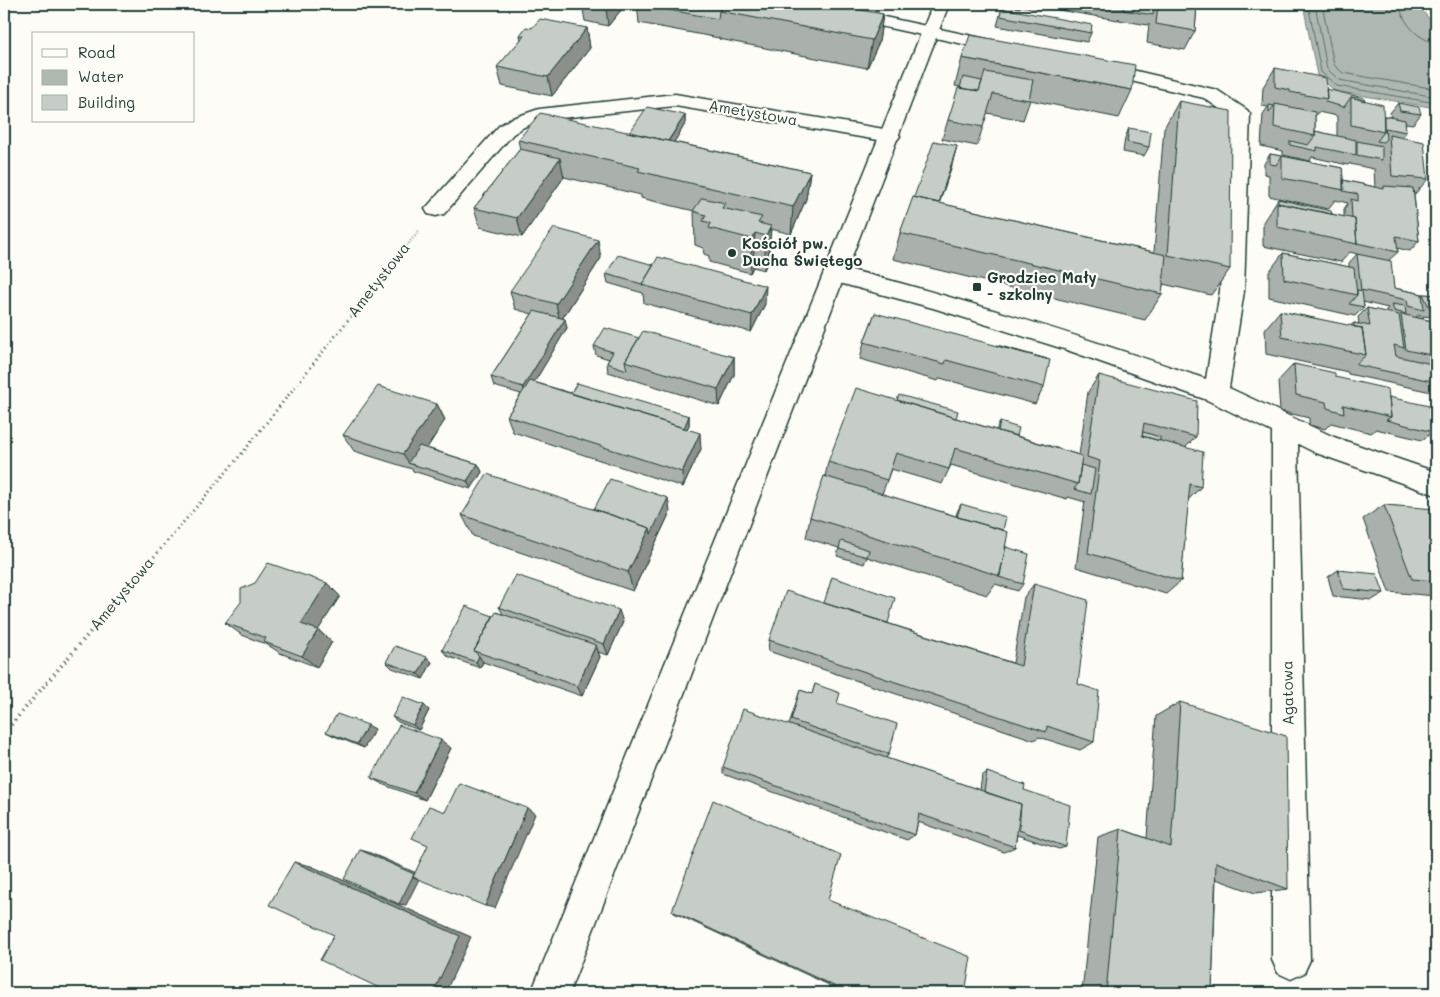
<svg xmlns="http://www.w3.org/2000/svg" width="1440" height="997" viewBox="0 0 1440 997" font-family="Mali,sans-serif">
  <style>
    .water { fill: #aeb8b1; stroke: #75877f }
    .lines { fill: none; stroke-linecap: round; stroke-linejoin: round }
    .shore { stroke: #586e66; stroke-width: 1 }
    .minor-casing { stroke: #1f3d34; stroke-width: 3 }
    .major-casing { stroke: #1f3d34; stroke-width: 3 }
    .path-far2 { stroke: #1f3d34; stroke-width: 2.5; stroke-dasharray: 0.5 2.5; stroke-linecap: butt }
    .path-far1 { stroke: #1f3d34; stroke-width: 3; stroke-dasharray: 1 4; stroke-linecap: butt }
    .path { stroke: #1f3d34; stroke-width: 4; stroke-dasharray: 1 4.5; stroke-linecap: butt }
    .minor { fill: #fdfcf7; fill-rule: evenodd }
    .major { fill: #fdfcf7; fill-rule: evenodd }
    .wall { fill: #aab0ab; stroke: #1f3d34; fill-rule: evenodd }
    .shaded-wall { fill: #8b908b; stroke: #1f3d34 }
    .building { fill: #c6cdc7; stroke: #1f3d34 }
    .poi-dot { fill: #1f3d34; stroke: #fdfcf7; stroke-width: 2 }
    .labels { text-anchor: middle; stroke-width: 4.5; stroke-linejoin: round; paint-order: stroke }
    .street-label { font-size: 15px; fill: #1f3d34; stroke: #fdfcf7 }
    .poi-label { font-size: 15px; font-weight: bold; fill: #1f3d34; stroke: #fdfcf7; text-anchor: start }
  </style>
  <rect width="100%" height="100%" fill="#fdfcf7"/>
  <filter id="ink" filterUnits="userSpaceOnUse"><feTurbulence type="fractalNoise" baseFrequency=".02" numOctaves="2"/><feDisplacementMap in="SourceGraphic" scale="10" xChannelSelector="R" yChannelSelector="G"/><feConvolveMatrix kernelMatrix="1 2 1 2 8 2 1 2 1" color-interpolation-filters="sRGB"/></filter>
  <g filter="url(#ink)">
    <path class="water" d="M1303,4H1416L1436,26V108L1335,91L1317,75Z"/>
    <g class="lines">
      <path class="shore" d="M1308,4L1321,72L1337,86L1436,103
        M1315,4L1327,69L1339,80L1436,97
        M1322,4L1334,65L1343,73L1436,89
        M1399,4C1403,23 1417,39 1436,43"/>
      <g class="minor-casing">
        <path id="minor" d="M793,4H824L1005,43L1011,44L1014,48L1011,52L1005,53L801,9L795,8Z
          M1098,62L1217,90L1247,110L1250,114L1244,291L1229,388L1334,437L1436,472V495L1316,453L1298,444L1310,960L1304,973L1291,979L1278,973L1272,960V432L1207,400L1067,350L933,308L828,280L825,274L828,268L836,266C962,298 1083,337 1206,379L1220,291L1230,116L1204,98L1092,72L1089,68L1092,64Z
          M675,94L890,130L897,132L900,136L897,140L890,142L675,106L542,120L524,127L513,134L444,214L436,216L428,214L425,209L499,126L510,119L539,109Z"/>
      </g>
      <g class="major-casing">
        <path id="major" d="M933,4H949L569,993H531Z"/>
      </g>
      <path class="path-far2" d="M405,248L419,231"/>
      <path class="path-far1" d="M141,572L244,451L406,247"/>
      <path class="path" d="M4,733L142,571"/>
      <use href="#minor" class="minor"/>
      <use href="#major" class="major"/>
    </g>
    <path class="wall" d="M582,4H626L608,26L585,21Z
      M637,4H830V5L883,14L879,42L867,68L719,39V38L639,23Z
      M1011,4H1154V5V4H1197L1195,31L1185,50L1147,43L1149,24L1148,25L1119,20V18L1118,20L1041,7V9L1020,6V8L1011,7L1012,4Z
      M1002,8L1091,33L1087,42L997,26Z
      M532,28H587L590,48L552,96L502,86L497,67L521,40L520,35Z
      M962,58L1132,90L1119,118L1030,100L1023,120L987,113L977,146L942,139L948,120L960,87L955,86Z
      M1275,68L1326,89L1365,101L1384,116L1391,117L1390,113L1398,103L1421,114L1413,124L1405,123L1406,132L1402,137L1428,179L1414,195L1419,241L1410,251L1397,248L1398,252L1389,260L1394,288L1423,294L1436,295V317L1419,316V315L1416,317L1436,322V363L1434,365H1436V393L1348,374V372L1266,354L1265,329L1280,311L1350,326L1354,323L1359,324L1358,317L1367,308L1384,312L1388,308L1363,302L1364,307L1355,316L1269,297V272L1283,253L1349,267V263L1357,254L1350,252L1341,262L1263,246V222L1278,199L1332,214L1344,217V209L1348,203L1335,200L1328,209L1269,196V175L1264,174V164L1270,154L1342,168L1343,180L1375,187L1374,169L1350,164V163L1348,165L1312,157L1310,161L1283,155V151L1261,146L1263,114L1268,107L1262,106L1263,87ZM1318,112L1337,116V136L1315,131V116Z
      M1179,101L1230,269L1211,295L1163,284L1162,294L1145,320L893,259L900,233L914,197L952,165L939,203L1154,252L1164,128Z
      M685,115V124L674,142L810,172L806,199L791,234L771,229L768,260L764,270L753,267L750,273L709,262V256L704,254L703,248L695,245L694,211L641,198V195L564,177L522,237L480,227L474,208L520,149L518,140L630,132Z
      M1129,128L1149,147L1144,156L1123,152L1125,138Z
      M601,258L562,319L567,328L534,382L571,393L689,416V425L687,429L701,449L683,487L513,432L507,416L521,394L494,386L491,377L532,314L515,309L510,291Z
      M606,274L765,304L751,332L644,303L643,293L608,283Z
      M875,313L1044,387L1035,404L940,378L938,381L860,359L864,342Z
      M594,346L734,357V375L719,406L608,372L607,363L609,359L596,355Z
      M1294,364L1335,377L1389,397L1433,432L1422,440L1376,429L1371,433L1331,423L1325,429L1309,425V418L1280,411L1278,381Z
      M1099,375L1196,437L1185,448L1201,487L1188,500L1181,581L1166,594L1076,567L1085,501V502L1068,497L1067,499L951,465L942,484L891,469L882,494L956,516L957,512L961,504L1003,530L1006,547L1023,584L1018,591L995,584L987,595L867,557L864,564L837,556L839,548L806,538L810,517L825,477L828,462L956,418L996,430L1000,422L1017,436L1079,455L1088,392Z
      M437,404L445,420L427,448L478,464L482,472L471,489L413,471L412,469L354,451L343,435Z
      M1384,505L1436,510V596L1389,592L1363,519Z
      M594,509L670,512L633,591L473,536L462,515Z
      M1338,570L1384,593L1372,600L1333,596L1328,577Z
      M327,583L340,596L318,630L332,642L317,667L280,653L268,645L242,635L225,623Z
      M1034,584L1078,684L1094,742L1080,750L1039,737L1034,740L768,651L769,640L824,603L1013,663L1024,597Z
      M499,607L623,622L608,655L598,652L600,657L582,696L483,662L480,668L447,656L442,650L493,616L503,614Z
      M386,662H432L423,679L392,668Z
      M815,684L837,703L889,754L886,758L980,790L982,776L987,772L1024,790L1066,847L1059,849L1017,835L1015,847L1004,852L918,822L915,835L907,840L723,774V767L789,725L800,690L812,694Z
      M1180,702L1288,889L1255,893L1216,879L1212,993H1082L1098,837L1121,829L1147,838L1156,716Z
      M424,705L429,710L419,730L398,722L392,717Z
      M375,729L364,748L334,736L326,732Z
      M451,748L425,800L384,785L371,778Z
      M828,900L965,993H826L829,985L674,913L672,911Z"/>
    <path class="shaded-wall" d="M609,4H626L608,26L606,7Z
      M883,14L879,42L867,68L872,40Z
      M587,28L590,48L552,96L548,77Z
      M685,115V124L660,166L659,156Z
      M957,146L952,165L931,229L936,211Z
      M560,158L564,177L522,237L517,218Z
      M810,172L806,199L791,234L793,207Z
      M771,226L768,260L764,270L766,236Z
      M755,233L753,267L750,273L752,239Z
      M598,240L601,258L560,322L556,304Z
      M766,286L765,304L751,332L752,315Z
      M565,319L567,328L526,396L523,387Z
      M734,357V375L719,406L718,389Z
      M437,404L445,420L416,465L409,463L403,454Z
      M689,416V425L681,443L680,435Z
      M700,433L701,449L683,487L682,472Z
      M478,464L482,472L471,489L467,481Z
      M668,498L670,512L633,591L628,572L650,528Z
      M327,583L340,596L315,635L301,624Z
      M619,610L623,622L608,655L604,644Z
      M318,630L332,642L317,667L302,656Z
      M596,645L600,657L582,696L577,686Z
      M479,656L483,662L480,668L476,662Z
      M427,657L432,662L423,679L418,674Z
      M424,705L429,710L419,730L413,725Z
      M368,725L375,729L364,748L357,744Z
      M441,740L451,748L425,800L414,793Z
      M527,808L535,814L495,908L485,906Z
      M360,850L368,852L421,875L406,905L399,904Z
      M294,862L311,866L471,937L445,993H433Z
      M115,987L128,993H99L88,988Z"/>
    <path class="building" d="M592,4H609L606,7Z
      M637,4H724L719,11L718,19Z
      M724,4H828L883,14L872,40L719,11Z
      M1125,4H1154L1153,15L1123,10Z
      M1158,4H1197L1195,31L1156,24Z
      M1002,8L1092,25L1091,33L1000,16Z
      M540,19L587,28L548,77L497,67L524,36L520,35L526,27L532,28Z
      M970,35L1135,65L1132,90L962,58Z
      M1275,68L1326,78L1327,99L1290,92V90L1275,87Z
      M985,72L1033,80L1029,100L993,94L983,127L948,120L958,88L979,91Z
      M963,77L982,81L979,91L960,88Z
      M1326,89L1364,98L1365,101L1351,97L1344,107L1325,102L1327,99Z
      M1351,97L1383,105L1384,132L1351,125Z
      M1179,101L1231,111L1230,269L1168,255Z
      M1398,103L1419,107L1421,114L1400,111Z
      M1275,104L1315,112V136L1274,127Z
      M1269,105L1274,106L1269,113Z
      M647,107L685,115L668,141L630,132Z
      M540,113L810,172L793,207L638,171L640,168L518,140Z
      M1384,116L1405,120L1406,132L1385,128L1386,139L1383,142L1377,141L1384,132Z
      M1129,128L1151,132L1149,147L1127,142Z
      M1315,131L1356,140V155L1317,147V151L1290,145V141L1308,145L1315,136Z
      M1389,135L1424,142L1428,179L1392,176Z
      M934,141L957,146L939,203L914,197Z
      M1357,141L1382,146V160L1357,155Z
      M520,149L560,158L517,218L474,208Z
      M1270,154L1282,156L1276,165L1270,164Z
      M1282,156L1342,168L1344,190L1282,178Z
      M1343,180L1384,189V186L1413,188L1419,241L1396,236L1398,252L1357,243L1355,219L1352,218L1351,199L1358,201V194L1343,191Z
      M913,197L1166,255L1162,294L900,233Z
      M702,198L725,203L722,208L762,217L758,223L771,226L766,236L755,233L752,239L709,228L711,223L703,221L706,215L693,211Z
      M1278,199L1331,211L1332,214L1278,203Z
      M1277,203L1355,219L1357,244L1277,227Z
      M554,228L598,240L556,304L510,291Z
      M1283,253L1354,268L1357,295L1284,279Z
      M1357,254L1391,261L1394,288L1422,294L1424,310L1408,306L1407,300L1361,290Z
      M618,255L654,265L642,284L606,274Z
      M658,257L766,286L752,315L642,285Z
      M1357,290L1362,291L1364,307L1349,304L1357,295Z
      M1423,294L1436,295V308L1429,307Z
      M1392,304L1405,306L1406,314L1394,311Z
      M1367,308L1399,315L1404,348L1394,345L1396,356L1436,365V382L1357,365V363L1366,355L1362,328L1354,327V323L1370,326Z
      M534,311L565,319L523,387L491,377Z
      M1280,311L1362,328L1366,355L1282,337Z
      M875,313L1050,360L1044,387L946,360L945,364L864,342Z
      M1401,314L1436,322V356L1406,350Z
      M605,328L639,338L625,361L627,370L607,363L613,352L594,346Z
      M643,331L734,357L718,389L625,361Z
      M997,345L1047,359L997,346Z
      M1294,364L1335,373V377L1388,389L1391,417L1343,405L1344,413L1327,408L1326,402L1296,395Z
      M1099,375L1197,401L1196,437L1144,423L1142,436L1203,452L1201,487L1190,484L1181,581L1088,553L1100,461L1087,457Z
      M530,381L700,433L682,472L507,416Z
      M577,383L689,416L684,428L571,393Z
      M378,386L437,404L403,454L343,435Z
      M856,388L1082,456L1078,484L955,448L949,469L896,453L887,480L828,462Z
      M899,395L958,411L956,418L897,400Z
      M1389,397L1429,406L1433,432L1386,420L1391,417Z
      M1000,422L1019,428L1017,436L998,431Z
      M1143,432L1160,437V441L1142,436Z
      M419,446L478,464L467,481L408,463Z
      M1081,465L1095,469L1091,494L1074,489L1078,484Z
      M487,474L650,528L628,572L462,515Z
      M824,476L1008,532L1000,576L810,517Z
      M610,479L668,498L651,534L650,528L594,509Z
      M961,504L1006,517L1003,530L957,517Z
      M1384,505L1436,509V581L1412,579Z
      M841,541L869,550L867,557L839,549Z
      M1006,547L1029,554L1023,584L999,577Z
      M268,563L327,583L301,624L318,630L302,656L264,642L266,638L225,623L241,602V589L255,583Z
      M1338,570L1377,574L1384,593L1344,589Z
      M516,575L619,610L604,644L499,607Z
      M832,577L895,598L888,623L824,603Z
      M1034,584L1088,600L1078,684L1099,691L1094,742L1047,726L1046,732L769,640L786,591L1021,666Z
      M466,606L493,616L474,651L479,656L476,662L442,650Z
      M496,612L596,645L577,686L474,651Z
      M395,646L427,657L418,674L386,662Z
      M815,684L840,693L837,703L897,724L889,754L791,720L800,690L812,694Z
      M403,697L424,705L413,725L392,717Z
      M1180,702L1286,736L1288,889L1216,862L1212,993H1106L1121,829L1171,847Z
      M743,709L1021,804L1015,847L919,814L915,835L723,767Z
      M337,714L368,725L357,744L326,732Z
      M399,725L441,740L414,793L371,778Z
      M987,772L1025,785L1024,790L1070,805L1066,847L1019,830L1021,804L984,792Z
      M459,783L527,808L485,906L413,877L428,845L412,838L429,806L445,812Z
      M713,800L841,855L828,900L971,957L965,993H832L834,986L672,911Z
      M360,850L414,874L399,904L344,879Z
      M294,862L460,936L433,993H390L320,960L334,935L269,905Z
      M88,988L99,993H85Z"/>
  </g>
  <g class="poi-dot">
    <circle cx="732" cy="253" r="5"/>
    <rect x="972" y="282" width="10" height="10" rx="2.5"/>
  </g>
  <g class="labels">
    <g class="street-label">
      <text transform="translate(753 113) rotate(10)" y="5">Ametystowa</text>
      <text transform="translate(379 280) rotate(-52)" y="5">Ametystowa</text>
      <text transform="translate(122 594) rotate(-50)" y="5">Ametystowa</text>
      <text transform="translate(1288 693) rotate(-91)" y="5">Agatowa</text>
    </g>
    <g class="poi-label">
      <text x="742" y="249">Kościół pw.<tspan x="742" dy="17">Ducha Świętego</tspan></text>
      <text x="987" y="283">Grodziec Mały<tspan x="987" dy="17">- szkolny</tspan></text>
    </g>
  </g>
  <rect width="1440" height="997" fill="none" stroke="#fdfcf7" stroke-width="20"/>
  <rect x="10" y="10" width="1420" height="977" fill="none" stroke="#1f3d34" stroke-width="2" filter="url(#ink)"/>
  <rect x="32" y="32" width="162" height="90" fill="#fdfcf7" stroke="#a4b0a9"/>
  <rect x="42" y="49" width="25" height="8" fill="#fdfcf7" stroke="#a4b0a9"/>
  <text x="78" y="58" font-size="15" fill="#1f3d34">Road</text>
  <rect x="42" y="70" width="25" height="15" fill="#aeb8b1" stroke="#a4b0a9"/>
  <text x="78" y="82" font-size="15" fill="#1f3d34">Water</text>
  <rect x="42" y="95" width="25" height="15" fill="#c6cdc7" stroke="#a4b0a9"/>
  <text x="78" y="108" font-size="15" fill="#1f3d34">Building</text>
</svg>
